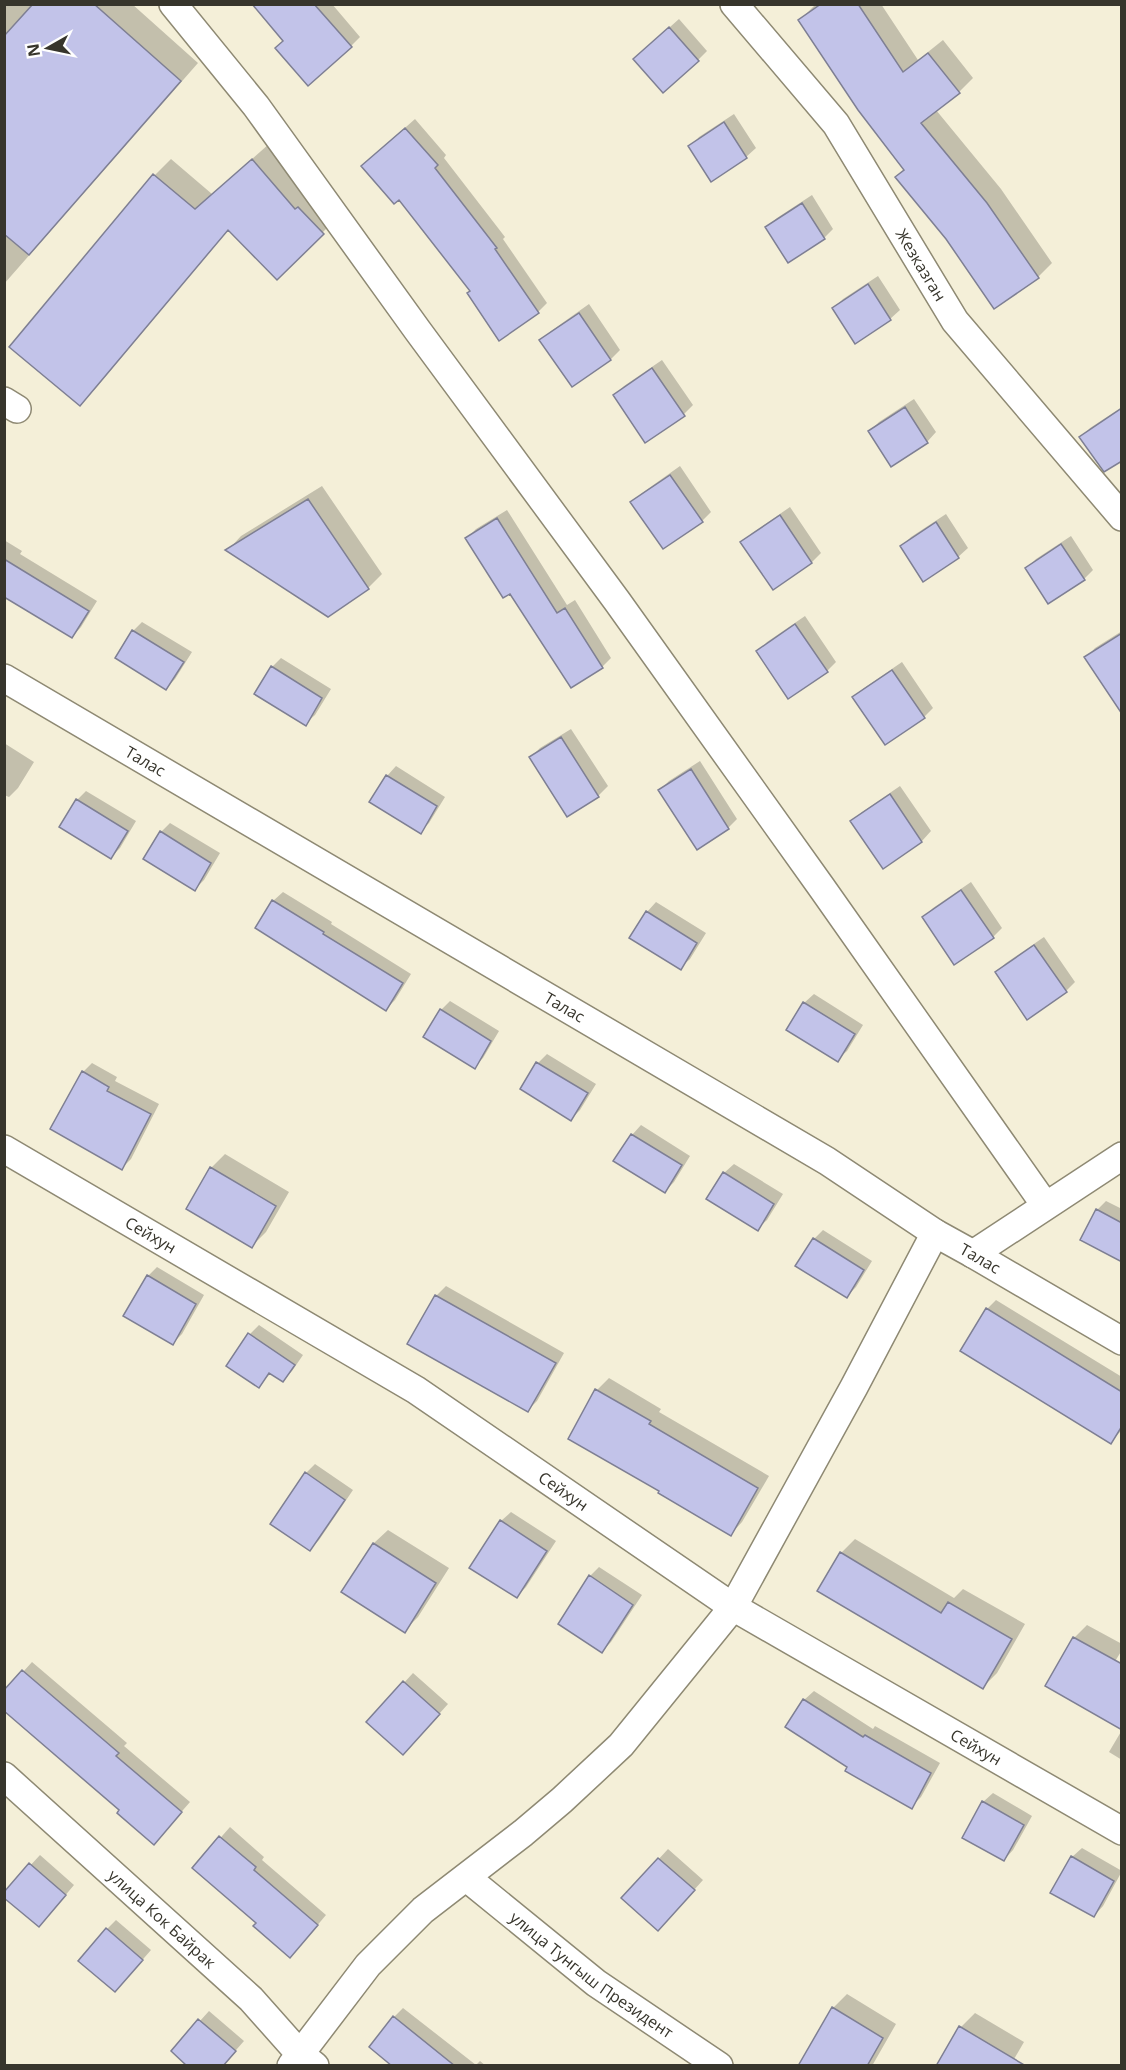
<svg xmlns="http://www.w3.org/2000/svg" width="1126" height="2070" viewBox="0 0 1126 2070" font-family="'Open Sans',sans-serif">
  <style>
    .shadow { fill: #0003 }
    .building { fill: #c2c3e9; stroke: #7e7f93; stroke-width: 1.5 }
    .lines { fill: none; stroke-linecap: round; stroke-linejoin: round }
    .minor-casing { stroke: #8e8973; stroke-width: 30 }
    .minor { stroke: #fff; stroke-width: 27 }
    .labels { text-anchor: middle; stroke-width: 4.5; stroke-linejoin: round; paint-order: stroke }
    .street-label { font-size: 16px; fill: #37352c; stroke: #fff }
  </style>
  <rect width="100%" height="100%" fill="#f4efd8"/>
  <path class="shadow" d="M4,4H132L198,63L4,284Z
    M254,4H332L360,37L351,46L285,40Z
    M816,4H881L918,60L943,40L973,78L959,92L936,110L1001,189L1052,263L1038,277L947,238L897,177L905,169L800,20Z
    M679,19L707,51L698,60L644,50Z
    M734,114L756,148L746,157L690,147L699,137Z
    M415,119L446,155L444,158L505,237L503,239L547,303L538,312L471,290L372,157Z
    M269,144L339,216L277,278L229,229L96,388L79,404L155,175L171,159L212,194Z
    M812,195L833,229L824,238L767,227L777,218Z
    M878,276L900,310L890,319L834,308L843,299Z
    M589,304L620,350L611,359L541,340L551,331Z
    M662,360L693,405L684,414L615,395L624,386Z
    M914,399L936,432L927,442L870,431L879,422Z
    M1122,407V459L1081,438L1090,428Z
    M680,466L711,512L702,521L632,502L642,493Z
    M322,486L382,574L368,588L228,550L241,536Z
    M790,507L821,553L812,562L773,588L742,543L752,533Z
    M507,510L567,605L575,600L611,658L602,667L511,592L467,538L476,529Z
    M946,514L968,548L958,557L902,546L911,537Z
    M1071,536L1093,570L1084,579L1027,568L1036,559Z
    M4,540L22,551L20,554L97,601L81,627L72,637L4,592Z
    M805,616L836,662L827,671L758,652L767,642Z
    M142,622L192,652L175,679L166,688L133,631Z
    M1122,631V683L1086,658L1095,648Z
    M281,658L331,689L315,715L305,724L272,667Z
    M902,662L933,708L924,717L854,697L864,688Z
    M571,729L608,786L598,796L567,815L531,757L540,748Z
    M4,743L34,762L18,788L9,797L4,795Z
    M700,761L737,819L728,828L660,790L669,781Z
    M396,766L445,797L429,823L420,832L387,776Z
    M900,786L931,831L922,841L883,867L852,821L862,812Z
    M86,791L136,821L120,848L111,857L77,800Z
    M170,823L220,853L204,880L195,889L161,832Z
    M971,882L1002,928L993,937L924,917L933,908Z
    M283,892L332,922L331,924L411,974L395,1000L386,1009L257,927L273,901Z
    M656,902L706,933L690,959L680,968L631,938L647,912Z
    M1044,937L1075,982L1066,991L996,972L1006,963Z
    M814,994L863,1025L847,1051L837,1060L804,1003Z
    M450,1001L499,1031L483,1058L474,1067L441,1010Z
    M547,1054L596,1084L580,1110L571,1119L522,1089L538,1063Z
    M92,1063L117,1077L115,1081L159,1104L131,1159L122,1168L83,1072Z
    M641,1125L690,1156L674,1182L665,1191L632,1135Z
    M225,1154L289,1192L266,1232L252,1246L211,1168Z
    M734,1164L783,1194L767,1220L757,1229L708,1199L724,1173Z
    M1106,1201L1122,1209V1258L1097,1210Z
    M823,1230L872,1261L856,1287L847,1296L814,1239Z
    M157,1267L204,1295L182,1334L173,1343L148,1276Z
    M446,1286L564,1353L537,1401L528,1410L409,1344L436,1296Z
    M996,1300L1122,1377V1430L1110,1442L987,1309Z
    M259,1325L303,1355L292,1371L283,1381L271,1373L258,1386L250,1334Z
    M609,1378L661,1409L659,1412L769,1476L742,1522L731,1534L661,1490L597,1390Z
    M315,1464L353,1490L319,1540L310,1549L306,1473Z
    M511,1512L556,1541L526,1587L516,1597L471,1567L501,1521Z
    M388,1530L449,1568L418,1617L404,1631L374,1543Z
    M855,1539L954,1598L963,1589L1025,1624L997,1673L983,1687L841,1553Z
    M599,1567L642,1595L611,1642L602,1651L590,1576Z
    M1087,1625L1122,1644V1650L1114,1663L1074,1638Z
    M32,1662L127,1743L124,1746L190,1802L163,1833L121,1810L4,1693Z
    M413,1673L448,1704L412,1744L368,1722Z
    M814,1691L873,1729L875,1726L940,1763L921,1797L911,1807L787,1727L804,1700Z
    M1122,1730V1760L1109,1752Z
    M993,1793L1032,1816L1013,1850L1004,1860L983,1802Z
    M230,1827L264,1857L262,1860L326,1915L299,1947L258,1923L194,1868Z
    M1082,1848L1122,1871L1103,1906L1094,1916L1072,1857Z
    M668,1849L703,1880L667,1920L623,1898Z
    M40,1855L74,1885L48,1916L4,1894Z
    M116,1920L151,1950L124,1981L107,1929Z
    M847,1994L896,2024L872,2066H810L833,2008Z
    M403,2008L476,2065L480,2061L486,2066H395L394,2017Z
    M209,2011L244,2041L222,2066L173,2051Z
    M975,2013L1024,2042L1010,2066H938L961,2027Z"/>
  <path class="building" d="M33,4H94L181,81L29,255L4,234V36Z
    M252,4H314L352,47L308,86L275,48L283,41Z
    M821,4H858L903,72L928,53L960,93L921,123L987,203L1039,278L994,309L946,239L895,177L904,170L858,110L798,20Z
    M669,27L699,61L663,93L633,59Z
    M724,122L747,158L711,182L688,146Z
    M405,128L438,165L435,168L497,248L495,249L539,313L499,341L467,293L470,291L399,200L394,204L361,166Z
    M252,159L295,209L298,207L324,234L277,280L228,230L80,406L9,347L153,174L195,209Z
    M802,203L825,239L788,263L765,227Z
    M868,284L891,320L855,344L832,308Z
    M579,313L611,360L572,387L539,340Z
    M652,368L685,416L645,443L613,395Z
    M905,407L928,443L891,467L868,431Z
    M1122,408V461L1104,472L1079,437Z
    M670,475L703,522L663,549L630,502Z
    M308,499L369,589L328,617L225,550Z
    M780,515L812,563L773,590L740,542Z
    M497,518L557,613L565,608L603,668L571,688L510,594L503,598L465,538Z
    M936,522L959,558L923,582L900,546Z
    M1061,544L1085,580L1048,604L1025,568Z
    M4,559L89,611L72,638L4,597Z
    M795,624L828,672L788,699L756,651Z
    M132,630L184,662L166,690L115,658Z
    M1122,633V714L1084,657Z
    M271,666L322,698L306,726L254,694Z
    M892,670L925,718L885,745L852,697Z
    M561,737L599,797L567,817L529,757Z
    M691,769L729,829L697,850L658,790Z
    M386,775L437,806L421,834L369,802Z
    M890,794L922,842L883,869L850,821Z
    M76,799L128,831L111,859L59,827Z
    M160,831L211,863L195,891L143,859Z
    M961,890L994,938L954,965L922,917Z
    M272,900L324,932L323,934L403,983L386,1011L255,928Z
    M646,911L697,943L681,970L629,938Z
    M1034,945L1067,992L1027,1020L995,972Z
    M803,1002L855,1034L838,1062L786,1030Z
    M440,1009L491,1041L475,1069L423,1037Z
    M536,1062L588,1093L571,1121L520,1089Z
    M82,1071L109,1087L107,1091L151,1114L122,1170L50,1129Z
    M631,1134L682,1165L665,1193L613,1161Z
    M210,1167L276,1206L252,1248L186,1209Z
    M723,1172L774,1204L758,1231L706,1199Z
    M1096,1209L1122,1223V1262L1080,1240Z
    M813,1238L864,1270L847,1298L795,1266Z
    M147,1275L196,1304L173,1345L123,1316Z
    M435,1295L556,1363L528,1412L407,1344Z
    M986,1308L1122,1392V1426L1111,1444L960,1351Z
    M248,1333L295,1365L283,1382L269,1373L259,1388L226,1366Z
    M595,1389L651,1421L649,1424L758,1488L731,1536L658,1493L659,1491L568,1439Z
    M305,1472L345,1500L310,1551L270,1524Z
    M500,1520L547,1551L517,1598L469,1568Z
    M373,1543L436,1583L405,1633L341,1592Z
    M840,1552L941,1613L948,1602L1012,1639L983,1689L817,1591Z
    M589,1575L633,1605L602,1653L558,1624Z
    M1073,1637L1122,1664V1730L1045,1686Z
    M22,1670L119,1753L116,1756L182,1812L154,1845L117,1813L119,1810L4,1711V1690Z
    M403,1681L440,1714L403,1755L366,1722Z
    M803,1699L863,1737L865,1735L931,1773L912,1809L845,1771L847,1767L785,1727Z
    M982,1801L1024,1825L1004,1861L962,1838Z
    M219,1836L256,1867L254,1870L318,1925L290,1958L253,1926L256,1923L192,1868Z
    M1071,1856L1114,1881L1094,1917L1050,1893Z
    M658,1858L695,1890L658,1931L621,1898Z
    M29,1863L66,1895L39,1927L4,1898V1892Z
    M106,1928L143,1960L115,1992L78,1961Z
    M832,2007L883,2038L867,2066H798Z
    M393,2016L455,2066H392L369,2047Z
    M198,2019L236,2051L223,2066H187L171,2051Z
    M959,2026L1026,2066H936Z"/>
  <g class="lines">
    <g class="minor-casing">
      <g id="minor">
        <path d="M173,4L256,106L418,331L617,601L822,888L1045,1205"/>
        <path id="s1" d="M734,4L836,124L955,321L1122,517"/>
        <path d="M4,401L17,409"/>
        <path id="s2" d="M4,678L827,1161L935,1233L973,1254L1122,1341"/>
        <path id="s3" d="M4,1149L416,1390L733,1607L1122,1831"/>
        <path d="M973,1254L1122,1156"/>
        <path id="s4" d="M4,1776L251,1999L299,2053L315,2066"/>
        <path id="s5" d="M467,1878L596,1983L719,2066"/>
        <path d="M291,2066L368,1965L423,1910L523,1833L562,1800L621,1745L733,1607L854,1387L935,1233"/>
      </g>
    </g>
    <use href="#minor" class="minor"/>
  </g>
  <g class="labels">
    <g class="street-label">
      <text dy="6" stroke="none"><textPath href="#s1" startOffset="322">Жезказган</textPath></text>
      <text dy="6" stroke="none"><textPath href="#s2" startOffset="164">Талас</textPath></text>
      <text dy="6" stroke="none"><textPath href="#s2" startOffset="650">Талас</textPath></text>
      <text dy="6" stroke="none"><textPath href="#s3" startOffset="170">Сейхун</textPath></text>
      <text dy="6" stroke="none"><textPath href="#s2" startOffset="1136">Талас</textPath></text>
      <text dy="6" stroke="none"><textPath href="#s3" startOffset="656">Сейхун</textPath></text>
      <text dy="6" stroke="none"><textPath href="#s3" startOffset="1142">Сейхун</textPath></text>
      <text dy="6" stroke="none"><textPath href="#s4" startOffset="213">улица Кок Байрак</textPath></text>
      <text dy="6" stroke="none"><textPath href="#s5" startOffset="158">улица Тунгыш Президент</textPath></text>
    </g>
  </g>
  <rect width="1126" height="2070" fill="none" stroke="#37352c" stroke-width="12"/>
  <g transform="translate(48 48) rotate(261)" stroke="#ffffff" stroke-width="4.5" paint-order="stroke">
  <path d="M0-4.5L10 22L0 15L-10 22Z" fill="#37352c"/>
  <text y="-9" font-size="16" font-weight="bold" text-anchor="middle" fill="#37352c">N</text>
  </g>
</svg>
